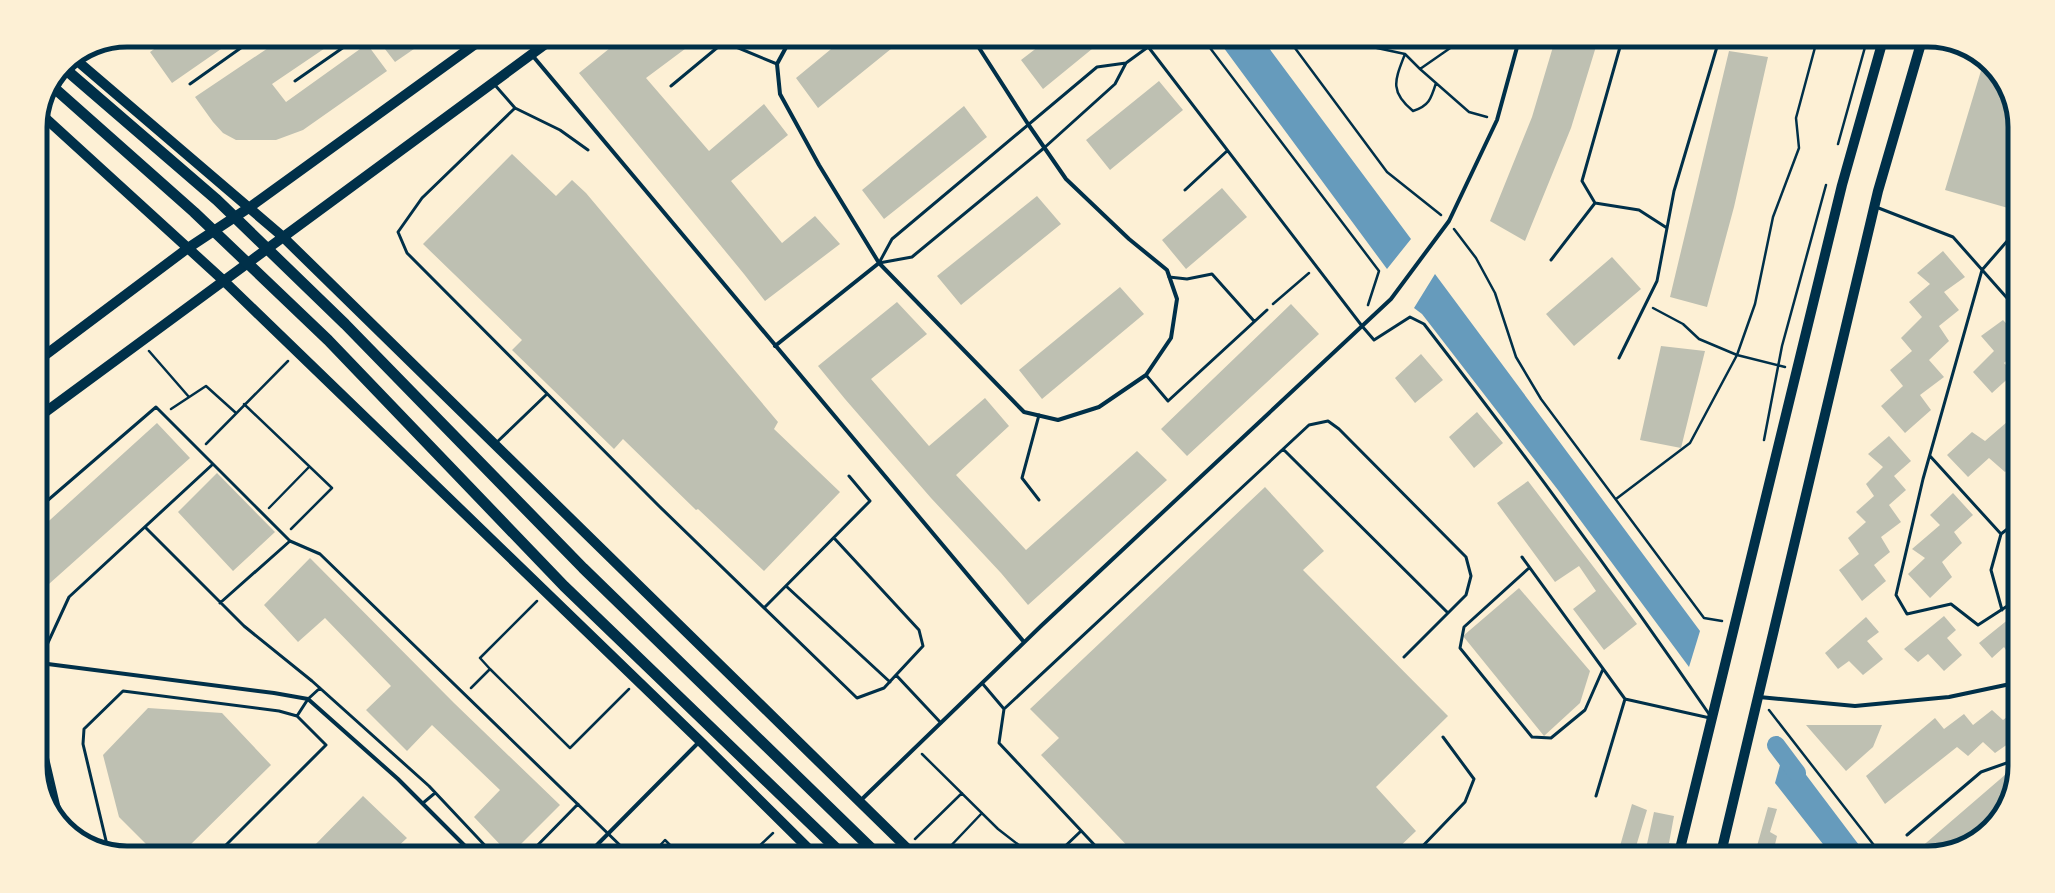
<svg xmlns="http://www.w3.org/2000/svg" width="2055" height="893" viewBox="0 0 2055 893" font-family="Quicksand,sans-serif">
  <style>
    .water { fill: #669bbc }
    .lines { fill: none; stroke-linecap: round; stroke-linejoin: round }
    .canal { stroke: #669bbc; stroke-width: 18 }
    .building { fill: #bec0b2 }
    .path { stroke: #003049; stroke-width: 2.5 }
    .service { stroke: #003049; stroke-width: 3 }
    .minor { stroke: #003049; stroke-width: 4 }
    .primary { stroke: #003049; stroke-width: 10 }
    .trunk { stroke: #003049; stroke-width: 11 }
    .rim { fill: none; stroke: #003049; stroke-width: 5 }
  </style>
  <rect width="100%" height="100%" fill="#fdf0d5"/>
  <path class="water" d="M1218,40H1263L1411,239L1387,269Z
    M1435,274L1700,631L1689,667L1558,490L1422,314L1414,308Z
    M1785,747L1865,853H1830L1775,783Z"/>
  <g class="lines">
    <path class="canal" d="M1776,745L1797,773"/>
  </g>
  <path class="building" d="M167,40H234L172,83L150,52Z
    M280,40H337L272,84L286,102L367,44L387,71L303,130L276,140H236L223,133L213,122L195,97Z
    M378,40H427L395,62Z
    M620,40H697L646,78L709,151L764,104L788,135L731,181L782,243L815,216L840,244L765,301L744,274L579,73Z
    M842,40H902L818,108L796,78Z
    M1047,40H1103L1043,89L1021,60Z
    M1555,40H1598L1571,128L1525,241L1490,221L1532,117Z
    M1729,51L1768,57L1734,207L1707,307L1670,297Z
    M1983,64L1997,74L2015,121V190L2008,208L1945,190Z
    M1159,81L1183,110L1110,170L1086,140Z
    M964,106L987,137L884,219L862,190Z
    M512,154L556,196L572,180L586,193L778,422L774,429L840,492L764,571L698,509L696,510L623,439L614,449L512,350L522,340L423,244Z
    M1222,188L1247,217L1186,269L1162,240Z
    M1037,196L1061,224L961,305L937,276Z
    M1943,251L1965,277L1944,292L1959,310L1939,326L1949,341L1929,360L1944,377L1920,395L1931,410L1905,433L1881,406L1903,386L1890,370L1912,351L1901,338L1922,317L1909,302L1930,284L1917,273Z
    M1612,257L1641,289L1574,346L1546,314Z
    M1120,287L1144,314L1042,399L1019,370Z
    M897,302L927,334L871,379L929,446L985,398L1009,426L956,475L1026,550L1137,451L1167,480L1028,605L1001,573L931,498L845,399L818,366Z
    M1291,304L1319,334L1187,456L1161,429Z
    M2003,320L2015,333V353L2004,363L2014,373L1992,393L1973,372L1994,351L1981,336Z
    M1661,346L1705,351L1681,448L1640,440Z
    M1421,354L1443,380L1415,403L1395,378Z
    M1477,412L1503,443L1474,468L1449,437Z
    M2007,422L2015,430V463L2005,472L1989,458L1968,477L1947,455L1972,432L1985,441Z
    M157,423L190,458L40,592V529Z
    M1889,436L1911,461L1894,476L1906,490L1889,505L1901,522L1881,537L1890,552L1874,565L1886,581L1862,601L1839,570L1859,554L1848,538L1866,522L1856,512L1874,496L1866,484L1883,467L1868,454Z
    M217,473L275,532L233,571L178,512Z
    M1528,481L1637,624L1604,650L1573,609L1596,591L1579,566L1555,582L1497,503Z
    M1265,487L1324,551L1303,570L1448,716L1376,787L1416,831L1393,853H1134L1041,755L1059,738L1030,709Z
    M1953,493L1973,515L1954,532L1962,543L1942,562L1952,577L1930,598L1908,574L1925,558L1912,549L1940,525L1930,515Z
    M310,558L454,703L560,805L512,853H508L474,817L500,790L432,725L407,751L366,710L391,686L325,618L298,642L264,605Z
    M1519,588L1590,671L1580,703L1544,736L1463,636Z
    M2015,614V663L2004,647L1992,658L1979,643Z
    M1944,616L1956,630L1947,638L1962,655L1944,671L1928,654L1918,662L1904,649Z
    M1866,617L1879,632L1867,641L1883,659L1863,675L1849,661L1838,669L1825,653Z
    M148,708L222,713L271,765L182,853H155L119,817L103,755Z
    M1992,710L2003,720L2015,711V739L1995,753L1983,742L1968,756L1957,747L1885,804L1866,776L1935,718L1944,729L1964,714L1973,725Z
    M1806,725H1882L1873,747L1846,771Z
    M2013,768L2008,799L1977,838L1928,853H1922L1919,849Z
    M363,796L407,838L391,853H307Z
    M1632,804L1647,810L1634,853H1618Z
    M1768,807L1777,809L1770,832L1777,836L1773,853H1755Z
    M1654,812L1674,816L1669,843L1707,846L1705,853H1647L1649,845L1647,844Z"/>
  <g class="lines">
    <path class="path" d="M1204,40L1379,271L1368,305
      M1289,40L1387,172L1441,215
      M1366,40L1377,48L1405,54L1420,69L1469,112L1487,117
      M1405,54C1395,80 1389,91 1413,111C1429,106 1431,99 1436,83
      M1420,69L1456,44L1508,45
      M1838,144L1867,40
      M1454,229L1476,258L1495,293L1516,357L1541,399L1704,618L1722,621
      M1273,304L1309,273
      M149,351L189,397
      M1785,367L1737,355L1755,304L1773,217L1799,148L1796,118L1817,40
      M244,404L332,488L291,529
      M171,409L206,386L236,413
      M1764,440L1782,346L1826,185
      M206,444L288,361
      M1616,499L1690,443L1737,355L1699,339L1683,324L1653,308
      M269,508L309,467
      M490,669L570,748L629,689
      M471,688L490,669L480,658L537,601
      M1769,710L1880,853
      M922,754L998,829L1029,853
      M915,839L962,793
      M653,853L665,840L678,853
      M752,853L773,833
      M944,853L982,813"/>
    <path class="service" d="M1143,40L1362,326L1374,340L1410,317L1424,324C1523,452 1618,581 1709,714
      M1622,40L1582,181L1595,203L1639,210L1667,228
      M295,81L354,40
      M190,84L252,40
      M494,84L515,108L560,130L588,150
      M671,86L724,42L777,64
      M515,108L422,198L398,232L407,253L659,506L857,698L884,688L896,675L941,723
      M1185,190L1227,151
      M1876,207L1953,237L2015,307
      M2015,232L1982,270L1923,479L1896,595L1907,614L1951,604L1978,625L2015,601
      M1551,260L1595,203
      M879,263L892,239L1097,67L1126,63L1148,47
      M879,263L912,257L1044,148L1115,84L1126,63
      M1169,277L1187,279L1212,274L1254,321
      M1619,358L1657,281L1674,191L1719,40
      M1146,375L1168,401L1267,310
      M1039,415L1022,478L1039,500
      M496,443L547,394
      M1283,449L1448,613
      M1930,456L2001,534
      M40,507L156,407L290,541L320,554L628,853
      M145,527L244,626L312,681L429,786L492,853
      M834,538L919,630L923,646L896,675
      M1522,557L1625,699L1596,796
      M1529,568L1464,627L1460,648L1532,737L1551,738L1585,710L1603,669
      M786,586L890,682
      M220,603L290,541
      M764,608L870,501L849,476
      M2002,610L1991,570L2001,534L2015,523
      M40,660L69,597L213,464
      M982,683L1004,709L999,743L1102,853
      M1625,699L1710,718
      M1004,709L1309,425L1328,421L1339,429L1466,557L1471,576L1466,595L1404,657
      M423,803L435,793
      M1907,835L1981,772L2015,760
      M108,849L83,744L84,729L123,691L279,711L297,716
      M218,853L326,745L297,716L308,699L320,688
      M530,853L578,804
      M1058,853L1081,831
      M1416,853L1465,802L1474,779L1443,737"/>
    <path class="minor" d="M790,40L777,64L780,94L819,165L879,263L1024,412L1058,420L1099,407L1146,375L1171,338L1177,299L1167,270L1129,239L1066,179L1028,124L974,40
      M532,55L1024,642
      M775,346L879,263
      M40,663L274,693L308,699L398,779L472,853
      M1759,697L1855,706L1949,697L2015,683
      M40,728L62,822
      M859,802L1041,626L1391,299L1449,221L1497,120L1519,40
      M589,853L700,741"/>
    <path class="primary" d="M75,59L282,236L912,853
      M42,115L224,281L700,741L813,853
      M40,359L188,248L250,207L481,40
      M40,416L551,40
      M1679,853L1842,185L1883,40
      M1721,853L1878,191L1922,40"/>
    <path class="trunk" d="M64,68L217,200L345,324L583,568L876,853
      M52,86L194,212L328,340L564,586L841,853"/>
  </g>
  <path d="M0 0H2055V893H0ZM127 47H1928A80 80 0 0 1 2008 127V766A80 80 0 0 1 1928 846H127A80 80 0 0 1 47 766V127A80 80 0 0 1 127 47Z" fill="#fdf0d5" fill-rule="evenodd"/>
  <path class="rim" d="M127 47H1928A80 80 0 0 1 2008 127V766A80 80 0 0 1 1928 846H127A80 80 0 0 1 47 766V127A80 80 0 0 1 127 47Z"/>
</svg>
